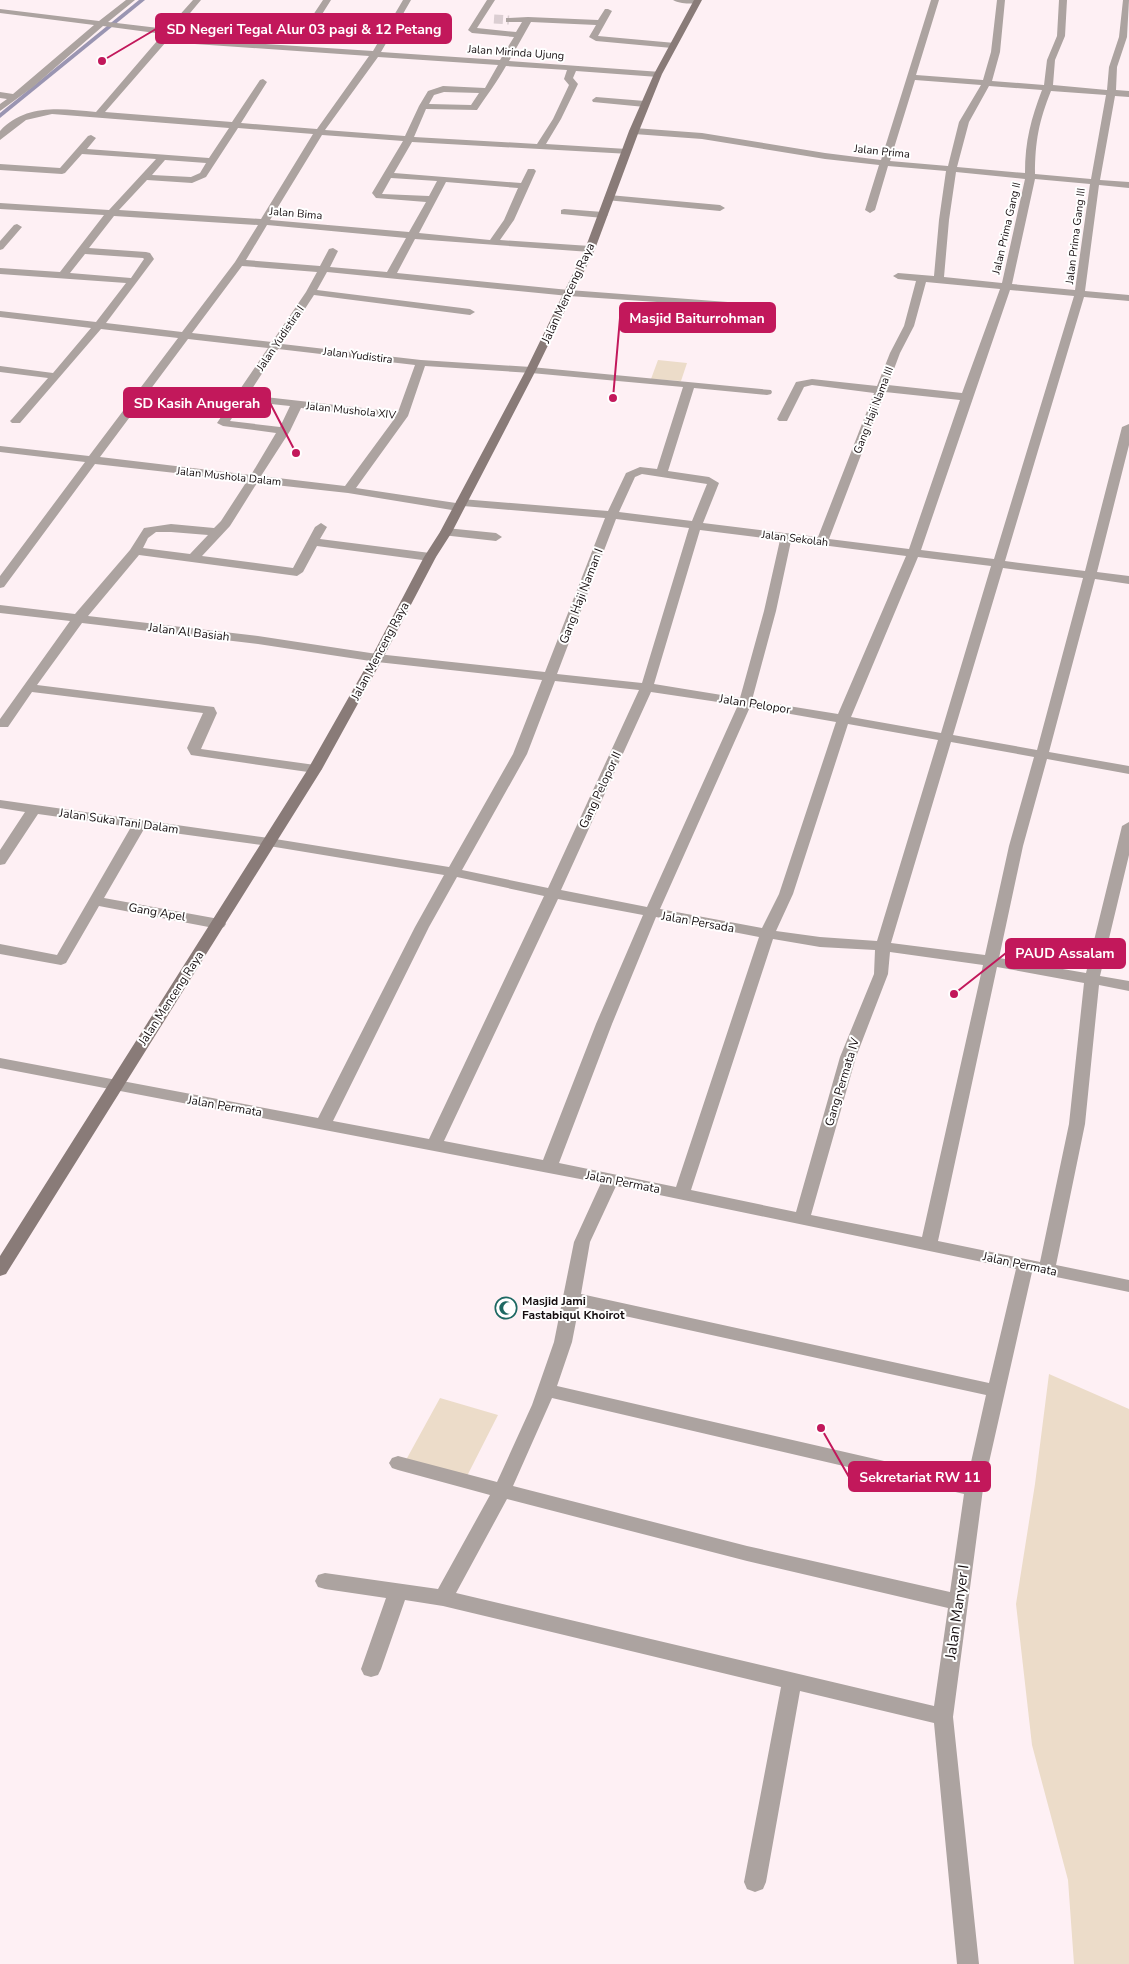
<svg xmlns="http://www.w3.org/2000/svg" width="1129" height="1964" viewBox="0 0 1129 1964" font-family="'Nunito Sans',sans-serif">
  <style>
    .green { fill: #ecdcc9 }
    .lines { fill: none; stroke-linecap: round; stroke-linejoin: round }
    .stream { fill: #9a95b2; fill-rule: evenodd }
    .street-tunnel { stroke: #dbced2; stroke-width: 9; stroke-dasharray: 9 4.5; stroke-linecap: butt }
    .street { fill: #aca3a0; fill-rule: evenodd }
    .secondary { fill: #897b78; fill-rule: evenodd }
    .labels { text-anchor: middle; stroke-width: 4; stroke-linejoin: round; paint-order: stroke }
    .far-street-label { font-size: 11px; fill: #150d0f; stroke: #fff }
    .street-label { font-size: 12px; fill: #150d0f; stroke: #fff }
    .poi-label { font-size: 12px; font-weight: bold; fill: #150d0f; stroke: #fff; text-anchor: start }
    .near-street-label { font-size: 15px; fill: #150d0f; stroke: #fff }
    .leader { fill: none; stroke: #c2185b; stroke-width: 2 }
    .callout-dot { fill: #c2185b; stroke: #fff; stroke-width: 2 }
    .callout { fill: #c2185b; stroke: #c2185b; stroke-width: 2 }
    .callout-label { font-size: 14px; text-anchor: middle; font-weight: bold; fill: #fff }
  </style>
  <rect width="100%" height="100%" fill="#fef0f4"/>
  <path class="green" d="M658,360L687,363L681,381L651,379Z
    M1049,1374L1129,1409V1964H1074L1068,1880L1032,1745L1016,1604L1035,1484Z
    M440,1398L498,1415L466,1478L406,1460Z"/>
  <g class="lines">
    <path class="stream" d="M139,0H145L0,118V113Z"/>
    <path class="street-tunnel" d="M494,19L509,20"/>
    <path class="street" d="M126,0H135L108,22L167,29L193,0H201L170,37L242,42L263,17L311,18L323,0H331L319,19L355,22H358V26L268,22L251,43L373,51L403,0H411L381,52L500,60L514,37L472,33L468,30L487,0H495L477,28L516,32L522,22H506V18H509L528,17L598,20L605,9H608L612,11L598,36L675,43L676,45L672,48L596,41L589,37L596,25L531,22L509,61L661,72V76L658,77L576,71L573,78L578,84L561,119L546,144L627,149L630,150V154L412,142L394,173L521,183L528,169H534L536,171L514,220L500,240L590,246L595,249L590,252L415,239L397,273L569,290L741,303L745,304L746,306L745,308L569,296L327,272L317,290L470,309L475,312L470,315L314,295L282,344L421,360L531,367L771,390L772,392L771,394L767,395L694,388L668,471L709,477L719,483L703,523L818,537L874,393L812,385L804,387L787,421H779L777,419L796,382L812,379L877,386L890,353L904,326L916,281L898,279L893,276L898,273L934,276L939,220L946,171L888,166L875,210L870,213L865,210L879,165L825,159L702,139L634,134L629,131L634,128L702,133L825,153L881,160L931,0H939L916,75L983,80L991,52L997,0H1005L1000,52L992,81L1044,85L1047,60L1057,36L1059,0H1067L1065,36L1055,60L1053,85L1107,90L1109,67L1119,37L1123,0H1129L1127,37L1117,67L1116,90L1129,91V97L1115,96L1100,180L1129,182V188L1099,185L1085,291L1129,295V301L1084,297L1005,561L1085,571L1122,427L1129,424V445L1097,572L1129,576V584L1095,579L1049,752L1129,766V774L1047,759L1023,846L999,958L1086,973L1122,826L1129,822V855L1100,976L1129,981V991L1099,985L1085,1124L1056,1265L1129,1280V1292L1032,1272L983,1489L953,1717L979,1964H957L934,1723L800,1691L766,1882L763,1889L755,1892L747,1889L744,1882L781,1687L443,1606L405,1600L381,1669L378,1675L371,1677L364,1675L361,1669L386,1598L325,1589L318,1587L315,1581L318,1575L325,1573L438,1589L490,1495L398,1470L392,1468L389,1463L392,1458L398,1456L497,1482L532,1405L554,1342L574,1242L601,1183L0,1068V1058L318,1118L415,927L444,875L269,846L144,829L104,898L219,919L224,921L226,924L224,927L219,929L99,906L66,963L61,965L0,954V944L57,955L131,827L38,814L5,864L0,865V850L25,812L0,808V800L269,838L449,867L513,754L542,680L377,662L258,644L82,623L37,685L214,707L217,713L201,749L315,765L322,769L315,773L191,755L187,748L203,713L32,692L8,727H0V719L70,621L0,613V605L75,614L130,550L144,528L171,524L214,528L221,521L247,481L95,464L4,587L0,588V576L85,462L0,452V446L89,456L178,338L101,329L20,423H12L10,421L12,419L48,378L0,372V366L53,373L91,328L0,317V311L96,322L126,283L0,274V268L60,272L104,215L0,209V203L109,210L156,159L82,154L65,173L62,174L0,170V164L60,168L88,136L91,135L96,138L87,149L209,158L229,128L52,114L26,120L0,140V131C26,103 62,109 96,112L163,34L103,26L33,87L0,111V104L7,99L0,98V92L13,94L94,25L0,13V9L99,21ZM166,42L369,56L317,129L241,123L267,82L263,79L260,80L232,122L105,112ZM378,57L498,65L485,88L443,86L428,91L419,106L405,136L325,130ZM506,66L567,70L564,79L569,85L553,119L537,144L414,137L426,109L477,110C487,95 497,82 506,66ZM915,80L981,85L959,122L948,166L890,161ZM989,86L1042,90C1031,119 1025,141 1025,173L957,167L969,122ZM1051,91L1106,95L1091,179L1035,174C1035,141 1039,121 1051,91ZM444,92L479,93L471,105L429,104L434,95ZM238,128L313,134L261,219L119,210L147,180L192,183L206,177ZM322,135L403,141L372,193L376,198L426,202L409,232L270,220ZM165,160L206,163L200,173L191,177L152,175ZM956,172L1025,179L1002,283L944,277L949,220ZM391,178L437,181L429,196L382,194ZM1035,179L1090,184L1075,290L1012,284ZM446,182L518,188L504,220L490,240L419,233ZM114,216L258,225L235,262L182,332L106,323L154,259L150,253L146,252L89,248ZM267,225L406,238L387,272L330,267L338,251L333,248L329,249L320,266L246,260ZM85,254L143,258L144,259L131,278L70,273ZM242,266L317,272L306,292L272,342L192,333ZM926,282L1000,289L962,393L888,385L900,353L914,326ZM1010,290L1074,296L994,559L921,550ZM188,339L268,348L217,423L223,426L276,433L251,475L100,457ZM278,349L415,365L398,412L248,395ZM425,366L531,373L683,387L657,469L640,467L626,473L608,511L461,499L457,500L456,503L356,488L408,416ZM885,392L960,400L909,549L829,539ZM243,401L290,406L280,427L230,421ZM301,408L395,418L345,486L261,476L290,431ZM642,474L707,484L692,521L619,512L635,477ZM257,483L348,493L458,511L462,509L463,506L605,518L545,672L377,654L258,636L88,616L139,555L297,576L303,572L317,546L430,561L436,557L430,553L320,539L327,527L321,523L315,527L293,568L202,556L230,526ZM616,519L689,528L642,683L557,674ZM700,530L780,540L764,611L740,698L654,684ZM156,532H171L208,535L190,554L143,548L148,538ZM791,541L906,556L838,714L752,700L776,611ZM918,557L991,566L941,733L851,717ZM1003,568L1083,578L1037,750L953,735ZM555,681L639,690L548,888L462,870L527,754ZM651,692L738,705L647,907L561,890ZM750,707L836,722L779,894L762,928L660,909ZM848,724L938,740L877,941L820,937L776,931L793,894ZM951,742L1034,757L1009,846L985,955L891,943ZM457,877L544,896L429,1139L333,1121L429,927ZM558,899L643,915L596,1024L543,1160L444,1141ZM656,917L759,937L676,1187L559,1163L612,1024ZM773,939L820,947L875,950L874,974L840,1057L796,1212L691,1190ZM890,952L983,965L922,1237L811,1215L856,1057L888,974ZM997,967L1084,983L1069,1124L1040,1262L938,1241ZM616,1186L1016,1269L989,1383L581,1294L590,1242ZM579,1306L986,1395L967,1480L557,1386L572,1342ZM552,1398L964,1494L950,1592L747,1546L513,1486ZM507,1499L747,1561L948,1608L934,1706L456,1593Z
      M673,0H700L701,1C695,5 679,4 673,0Z
      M596,97L645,101L649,104L645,107L593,102L592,100Z
      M609,195L720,205L725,208L720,211L606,200L604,198Z
      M564,209L603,212L608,215L603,218L561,214V210Z
      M17,224L22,227L3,249L0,250V241L14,225Z
      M446,528L496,533L502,537L496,541L442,535L440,532Z"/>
    <path class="secondary" d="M694,0H702L662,74L639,131L595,249L536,370L452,532L436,557L383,658L322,769L6,1274L0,1276V1256L308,769L371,658L424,557L440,532L526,370L585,249L629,131L654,74Z"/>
  </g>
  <defs>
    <g id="mosque-ring" transform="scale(1.125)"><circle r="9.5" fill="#fff" stroke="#1d6862" stroke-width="1.5"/><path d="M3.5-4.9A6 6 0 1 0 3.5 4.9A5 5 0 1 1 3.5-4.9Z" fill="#1d6862"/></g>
  </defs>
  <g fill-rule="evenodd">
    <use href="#mosque-ring" x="506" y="1308"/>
  </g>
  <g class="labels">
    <g class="far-street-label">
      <text transform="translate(516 52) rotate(4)" y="4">Jalan Mirinda Ujung</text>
      <text transform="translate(882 151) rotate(6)" y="4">Jalan Prima</text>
      <text transform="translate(296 213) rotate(5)" y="4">Jalan Bima</text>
      <text transform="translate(1006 228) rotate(-77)" y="4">Jalan Prima Gang II</text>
      <text transform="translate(1075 236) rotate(-83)" y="4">Jalan Prima Gang III</text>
      <text transform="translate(280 338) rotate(-56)" y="4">Jalan Yudistira I</text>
      <text transform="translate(358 355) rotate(7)" y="4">Jalan Yudistira</text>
      <text transform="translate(351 410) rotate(6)" y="4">Jalan Mushola XIV</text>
      <text transform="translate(873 410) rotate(-69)" y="4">Gang Haji Nama III</text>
      <text transform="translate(229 476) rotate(6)" y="4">Jalan Mushola Dalam</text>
      <text transform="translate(795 538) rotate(7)" y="4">Jalan Sekolah</text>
    </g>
    <g class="street-label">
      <text transform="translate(568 293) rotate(-65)" y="4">Jalan Menceng Raya</text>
      <text transform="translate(581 596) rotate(-69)" y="4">Gang Haji Naman I</text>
      <text transform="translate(189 632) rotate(7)" y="4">Jalan Al Basiah</text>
      <text transform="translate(380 651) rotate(-62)" y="4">Jalan Menceng Raya</text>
      <text transform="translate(755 704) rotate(9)" y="4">Jalan Pelopor</text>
      <text transform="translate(600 790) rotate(-65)" y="4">Gang Pelopor II</text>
      <text transform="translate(119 821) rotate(8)" y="4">Jalan Suka Tani Dalam</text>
      <text transform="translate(157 912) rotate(10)" y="4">Gang Apel</text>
      <text transform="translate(698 922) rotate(10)" y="4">Jalan Persada</text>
      <text transform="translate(171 998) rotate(-57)" y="4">Jalan Menceng Raya</text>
      <text transform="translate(842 1082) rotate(-73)" y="4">Gang Permata IV</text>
      <text transform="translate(225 1106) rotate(10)" y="4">Jalan Permata</text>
      <text transform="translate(623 1182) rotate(11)" y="4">Jalan Permata</text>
      <text transform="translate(1020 1264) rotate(12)" y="4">Jalan Permata</text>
    </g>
    <g class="poi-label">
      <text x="522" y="1305">Masjid Jami<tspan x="522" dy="14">Fastabiqul Khoirot</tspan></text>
    </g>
    <g class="near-street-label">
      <text transform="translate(957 1612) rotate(-82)" y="5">Jalan Manyer I</text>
    </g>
  </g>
  <path class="leader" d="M102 61L156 29M613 398L620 318M296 453L270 403M954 994L1006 953M821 1428L849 1477"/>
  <g class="callout-dot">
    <circle cx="102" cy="61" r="5"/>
    <circle cx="613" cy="398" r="5"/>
    <circle cx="296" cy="453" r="5"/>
    <circle cx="954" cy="994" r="5"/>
    <circle cx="821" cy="1428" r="5"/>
  </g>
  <g class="callout">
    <rect x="156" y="14" width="295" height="29" rx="5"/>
    <rect x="620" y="303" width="155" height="29" rx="5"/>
    <rect x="124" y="388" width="146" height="29" rx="5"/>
    <rect x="1006" y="939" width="119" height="29" rx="5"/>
    <rect x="849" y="1462" width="141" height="29" rx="5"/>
  </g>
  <g class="callout-label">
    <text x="304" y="34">SD Negeri Tegal Alur 03 pagi &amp; 12 Petang</text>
    <text x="697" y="323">Masjid Baiturrohman</text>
    <text x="197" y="408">SD Kasih Anugerah</text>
    <text x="1065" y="958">PAUD Assalam</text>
    <text x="920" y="1482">Sekretariat RW 11</text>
  </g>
</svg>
